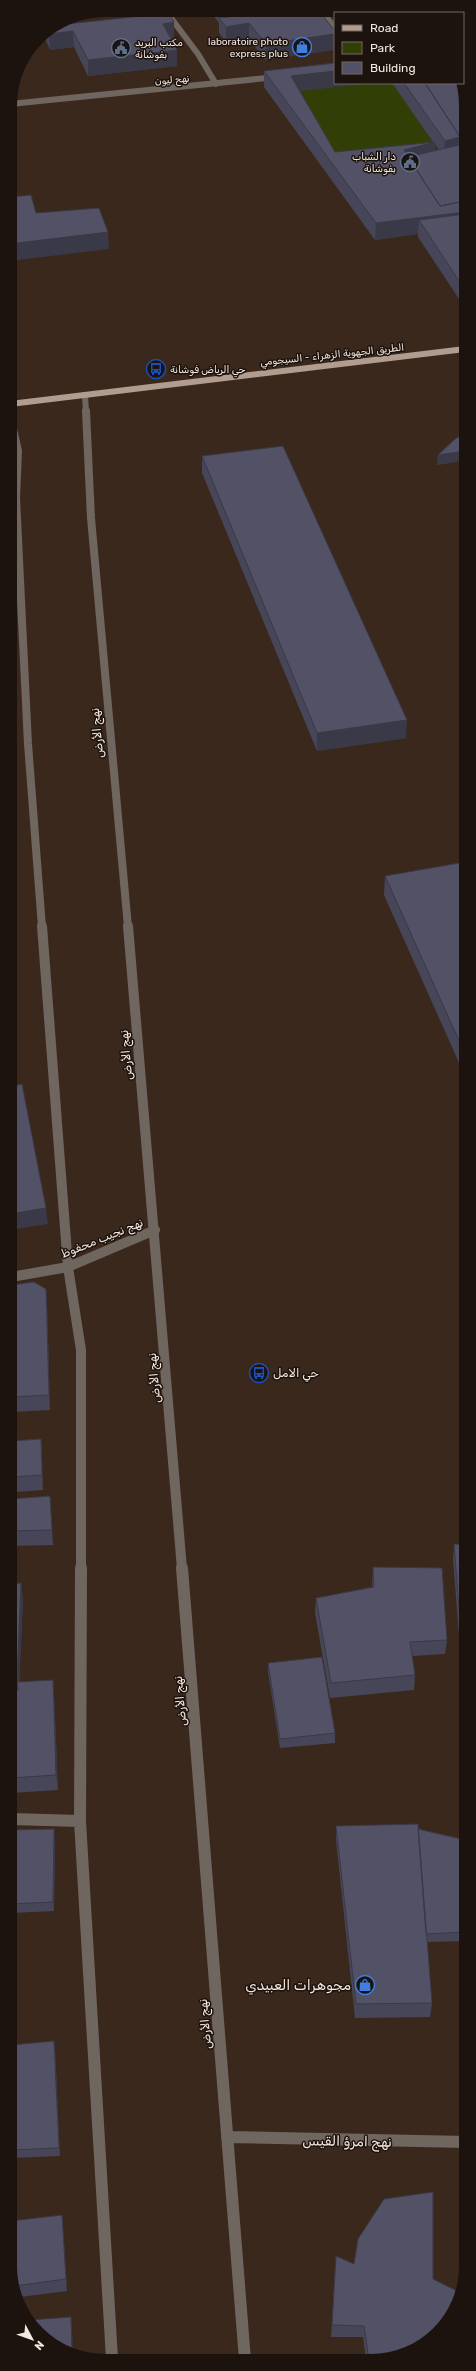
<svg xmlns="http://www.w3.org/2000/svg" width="476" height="2371" viewBox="0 0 476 2371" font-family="Rubik,'Noto Naskh Arabic',sans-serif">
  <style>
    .green { fill: #313f06 }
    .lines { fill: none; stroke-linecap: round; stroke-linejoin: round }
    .minor-far3 { stroke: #6f665f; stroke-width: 6 }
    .minor-far2 { stroke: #6f665f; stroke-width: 8 }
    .minor-far1 { stroke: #6f665f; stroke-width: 10 }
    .minor { stroke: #6f665f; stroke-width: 12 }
    .major { stroke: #b19d90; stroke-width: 6 }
    .wall { fill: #474658; fill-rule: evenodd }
    .shaded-wall { fill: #393947 }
    .building { fill: #525166; stroke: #393947 }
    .labels { text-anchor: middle; stroke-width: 3; stroke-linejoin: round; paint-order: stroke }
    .far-poi-label { font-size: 10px; fill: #f4e8e0; stroke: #1c130e; text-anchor: end }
    .far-street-label { font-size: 10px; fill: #f4e8e0; stroke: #1c130e }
    .street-label { font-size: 12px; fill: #f4e8e0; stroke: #1c130e }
    .poi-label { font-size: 12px; fill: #f4e8e0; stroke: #1c130e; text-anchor: start }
    .near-poi-label { font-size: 14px; fill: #f4e8e0; stroke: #1c130e; text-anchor: end }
    .near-street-label { font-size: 14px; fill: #f4e8e0; stroke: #1c130e }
  </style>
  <rect width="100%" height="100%" fill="#3b281c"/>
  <path class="green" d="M371,83H392L444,158L334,168L291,92Z"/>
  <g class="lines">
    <path class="minor-far3" d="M165,10L198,54L216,84
      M322,11L335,28
      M10,104L277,77
      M85,395L86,412"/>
    <path class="minor-far2" d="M86,411L91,518L128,927
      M10,416L18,451L16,498L28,744L42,927"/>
    <path class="minor-far1" d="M42,926L68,1267L81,1350V1569
      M128,926L182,1569
      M11,1277L68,1267L155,1230"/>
    <path class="minor" d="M81,1568L80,1821L112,2359
      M182,1568L245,2360
      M11,1819L80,1821
      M227,2137L466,2142"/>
    <path class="major" d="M10,404L465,349"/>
  </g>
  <path class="wall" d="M212,11H319L265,60L249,39L226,42L219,33V23L212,14Z
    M346,12H389L391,13H347Z
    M65,20L67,24L174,22V39H171L177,50V66L88,76L74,47L50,50L43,34Z
    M264,71L335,83H371L300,91L335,152L433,142L392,83H461L465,93V308L418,237V234L375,240L264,87ZM435,144L439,150L434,151Z
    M460,427L465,460L437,465L438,455L460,436Z
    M202,456L406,738L317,751L202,473Z
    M465,862V1076L384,895L385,876Z
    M11,1285L47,1304L50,1410L11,1412Z
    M41,1439L42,1454L43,1490L15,1492L13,1498L51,1511L53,1545L11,1546V1441Z
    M454,1544L466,1545V1686H463L453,1559Z
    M373,1567L447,1640L445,1654L412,1656L415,1675L414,1690L330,1698L315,1613L316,1598L372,1587Z
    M11,1584L23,1598L19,1682L54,1694L58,1790L11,1793Z
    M268,1663L335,1733V1743L280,1748L268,1672Z
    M463,1812H466V1941L427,1942L432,2003L430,2017L355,2018L336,1840V1826L418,1829L463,1839L461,1821Z
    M11,1830L55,1838L54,1911L11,1913Z
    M11,2045L55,2049L60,2156L11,2158Z
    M62,2215L63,2228L67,2291L20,2297L11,2278Z
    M336,2256L383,2360H366L363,2337H331Z"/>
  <path class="shaded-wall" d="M174,22V39L163,40V24Z
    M249,23V39L226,42V27Z
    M73,31L74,47L50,50L49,34Z
    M335,34V50L265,60L266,44Z
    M177,50V66L88,76V60Z
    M24,59V65L17,70V69Z
    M335,71V83H371L291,92V76Z
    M460,137L459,154L444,158L445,141Z
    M435,142L434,159L409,166L404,150Z
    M465,209V229L419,220L418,234L375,240L376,223Z
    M108,232L109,249L10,261V244Z
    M465,451V460L437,465L438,455Z
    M407,720L406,738L317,751V733Z
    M46,1208L48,1224L10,1230V1214Z
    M46,1289L47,1304L50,1410L49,1395Z
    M41,1439L42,1454L43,1490L42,1475Z
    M14,1477L15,1492L11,1503V1485Z
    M21,1583L23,1598L19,1695L17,1682Z
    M53,1680L54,1694L58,1790L56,1775Z
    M54,1829L55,1838L54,1911L53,1902Z
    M54,2041L55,2049L60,2156L59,2148Z
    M62,2215L63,2228L67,2291L66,2279Z
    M71,2317L72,2329L73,2351H72Z"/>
  <path class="building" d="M220,11H276L225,17Z
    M276,11H319L335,31V34L266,44L249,23L226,27L219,18Z
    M356,12H389L391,13H357Z
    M169,13L174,22L163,24L177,50L88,60L73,31L49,34L48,31L65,20L67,24Z
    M335,63V71L291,76L335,152L435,142L404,150L440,206L465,201V212L376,223L264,71Z
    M404,83H425L460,137L445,141Z
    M425,83H461L465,93V201L440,206L408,157L459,145L460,137Z
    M31,195L36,213L99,208L108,232L10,244V197Z
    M465,214V290L419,220Z
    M465,426V451L438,455L455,439L462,435L460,427Z
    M283,446L407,720L317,733L202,456Z
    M465,862V1054L385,876Z
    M22,1084L46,1208L10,1214V1087Z
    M34,1282L46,1289L49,1395L11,1397V1285Z
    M41,1439L42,1475L14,1477L11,1485V1441Z
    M50,1496L52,1530L11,1531V1499Z
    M454,1544L466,1545V1672H464Z
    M373,1567L442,1568L447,1640L410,1642L415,1675L331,1683L316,1598L374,1587Z
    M21,1583L17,1682L11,1683V1584Z
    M322,1657L335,1733L280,1739L268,1663Z
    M53,1680L56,1775L11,1778V1690H18L17,1682Z
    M463,1812H466V1932L426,1934L418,1829L465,1840Z
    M418,1824L432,2003L356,2004L336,1826Z
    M54,1829L53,1902L11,1904V1830Z
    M54,2041L59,2148L11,2150V2045Z
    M433,2192V2279L461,2293L459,2302L438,2333L413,2351L383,2360H369L364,2326L332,2325L336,2256L354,2264L358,2239L384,2199Z
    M62,2215L66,2279L14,2286L11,2278V2221Z
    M71,2317L72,2351L34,2329L30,2320Z"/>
  <defs>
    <g id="shop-ring" transform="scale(1)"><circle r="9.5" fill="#1c130e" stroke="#3f7fe0" stroke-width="1.5"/><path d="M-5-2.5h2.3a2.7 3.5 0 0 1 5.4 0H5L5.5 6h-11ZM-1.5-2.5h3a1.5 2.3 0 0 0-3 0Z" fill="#3f7fe0"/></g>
    <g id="civic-ring" transform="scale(1)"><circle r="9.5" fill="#1c130e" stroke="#5c6f8a" stroke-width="1.5"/><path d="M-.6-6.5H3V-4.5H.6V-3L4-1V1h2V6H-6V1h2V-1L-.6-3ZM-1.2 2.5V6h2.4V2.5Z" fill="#5c6f8a"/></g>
    <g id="bus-ring" transform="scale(1)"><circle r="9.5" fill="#1c130e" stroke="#1a4fb4" stroke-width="1.5"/><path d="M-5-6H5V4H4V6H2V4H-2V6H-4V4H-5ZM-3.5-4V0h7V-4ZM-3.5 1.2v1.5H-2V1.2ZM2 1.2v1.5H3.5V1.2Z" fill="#1a4fb4"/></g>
  </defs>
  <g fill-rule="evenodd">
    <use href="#shop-ring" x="302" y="47"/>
    <use href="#civic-ring" x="121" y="48"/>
    <use href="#civic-ring" x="410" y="162"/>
    <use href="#bus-ring" x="156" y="369"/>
    <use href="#bus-ring" x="259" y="1373"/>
    <use href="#shop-ring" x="365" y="1985"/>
  </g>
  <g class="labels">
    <g class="far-poi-label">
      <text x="288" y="45">laboratoire photo<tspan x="288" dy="12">express plus</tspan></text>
      <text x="135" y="46" text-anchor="start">مكتب البريد<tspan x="135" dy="12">بفوشانة</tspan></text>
      <text x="396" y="160">دار الشباب<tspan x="396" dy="12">بفوشانة</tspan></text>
      <text x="170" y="373" text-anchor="start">حي الرياض فوشانة</text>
    </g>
    <g class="far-street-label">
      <text transform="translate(172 79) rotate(-5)" y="4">نهح ليون</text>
      <text transform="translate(332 354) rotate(-6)" y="4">الطريق الجهوية الزهراء - السيجومي</text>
    </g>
    <g class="street-label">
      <text transform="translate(97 733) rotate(-95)" y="4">نهج الأرض</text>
      <text transform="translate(126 1055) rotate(-95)" y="4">نهج الأرض</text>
      <text transform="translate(102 1238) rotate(-22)" y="4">نهج نجيب محفوظ</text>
      <text transform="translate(154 1378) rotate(-95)" y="4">نهج الأرض</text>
      <text transform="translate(180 1701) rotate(-95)" y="4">نهج الأرض</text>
      <text transform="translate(205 2024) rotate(-95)" y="4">نهج الأرض</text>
    </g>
    <g class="poi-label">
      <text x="273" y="1377">حي الامل</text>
    </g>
    <g class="near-poi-label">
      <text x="351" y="1990">مجوهرات العبيدي</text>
    </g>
    <g class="near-street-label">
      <text transform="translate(347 2141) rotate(1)" y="5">نهج امرؤ القيس</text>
    </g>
  </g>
  <path d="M0 0H476V2371H0ZM105 17H371A88 88 0 0 1 459 105V2266A88 88 0 0 1 371 2354H105A88 88 0 0 1 17 2266V105A88 88 0 0 1 105 17Z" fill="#1c130e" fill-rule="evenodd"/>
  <rect x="334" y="12" width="130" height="72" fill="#1c130e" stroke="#726862"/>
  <rect x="342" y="25" width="20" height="6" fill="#b19d90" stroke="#726862"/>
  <text x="370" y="32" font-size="12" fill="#f4e8e0">Road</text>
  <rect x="342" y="42" width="20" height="12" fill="#313f06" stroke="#726862"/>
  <text x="370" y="52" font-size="12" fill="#f4e8e0">Park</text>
  <rect x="342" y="62" width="20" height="12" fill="#525166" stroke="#726862"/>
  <text x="370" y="72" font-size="12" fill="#f4e8e0">Building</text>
  <g transform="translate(32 2339) rotate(131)" stroke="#1c130e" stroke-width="3" paint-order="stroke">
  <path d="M0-3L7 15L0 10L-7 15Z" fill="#f4e8e0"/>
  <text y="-6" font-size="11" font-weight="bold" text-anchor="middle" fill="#f4e8e0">N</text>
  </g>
</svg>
